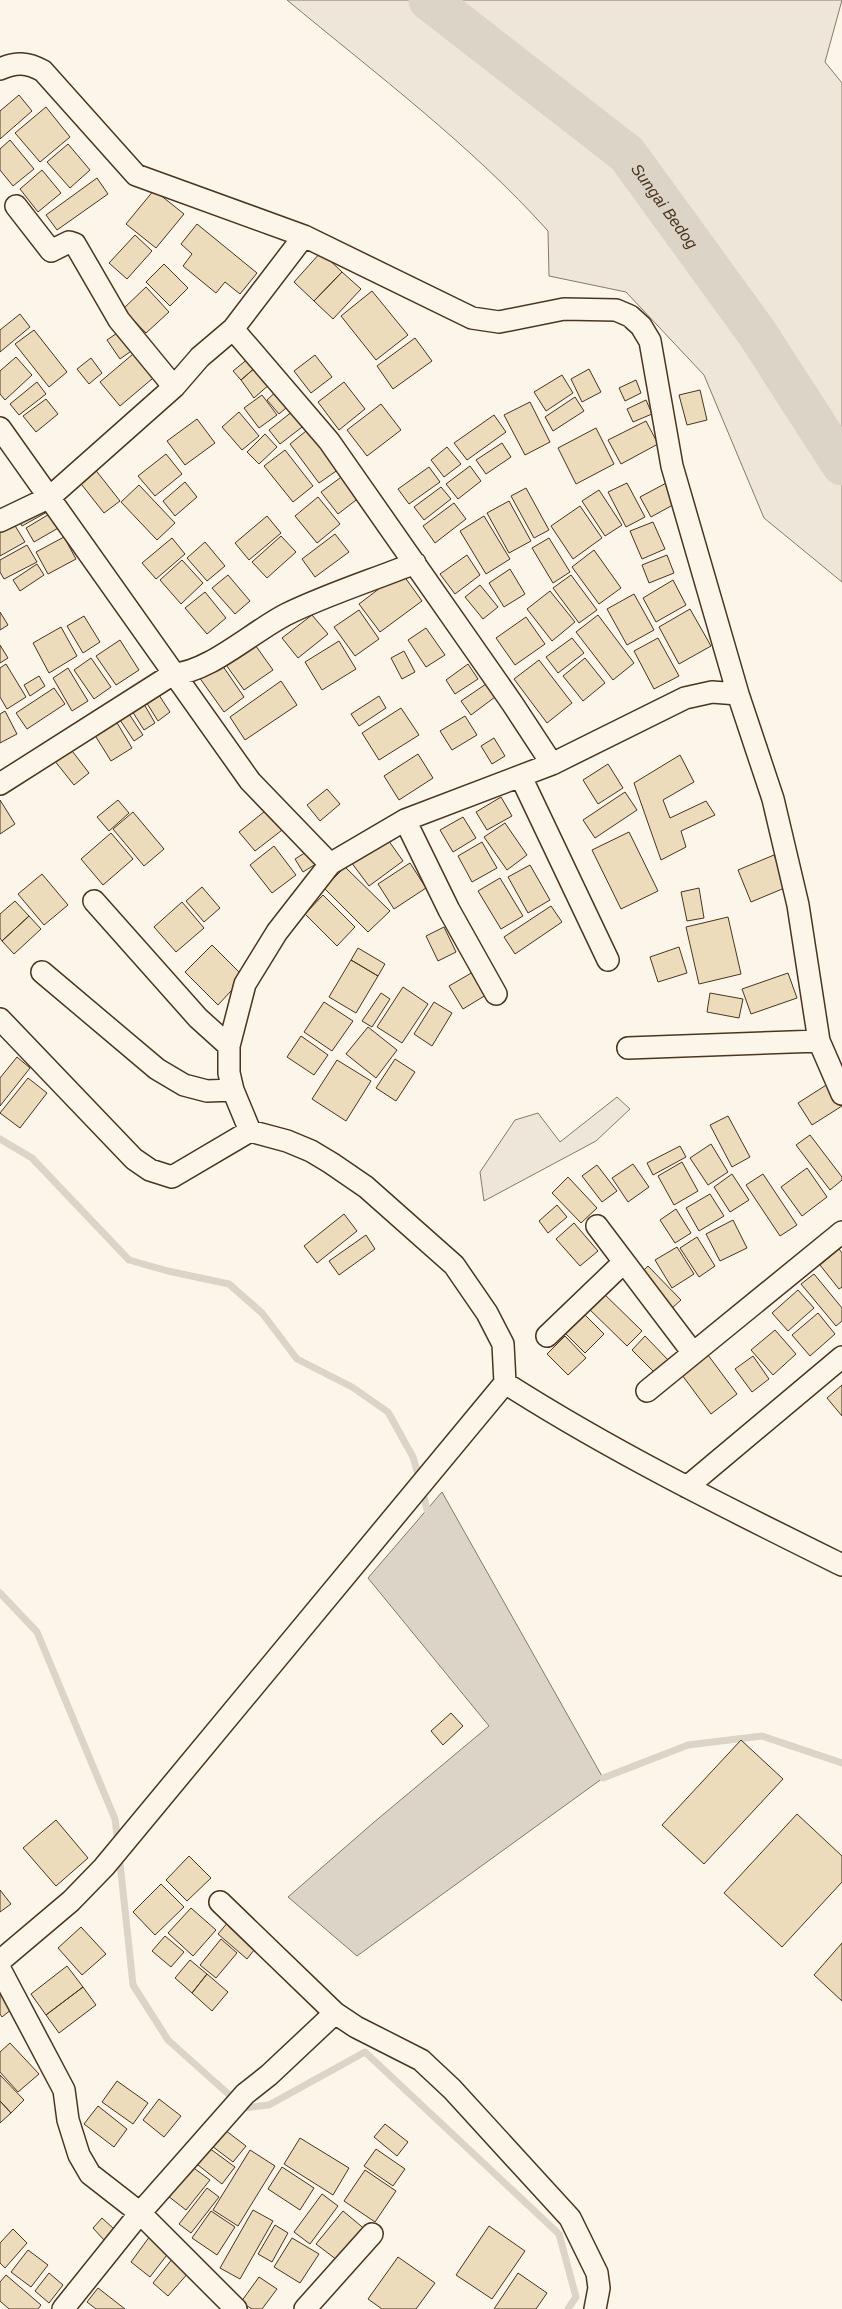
<svg xmlns="http://www.w3.org/2000/svg" width="842" height="2309" viewBox="0 0 842 2309" font-family="Helvetica,sans-serif">
  <style>
    .green { fill: #ede6d9; stroke: #887966 }
    .water { fill: #dcd4c6; stroke: #887966 }
    .lines { fill: none; stroke-linecap: round; stroke-linejoin: round }
    .stream { stroke: #dcd4c6; stroke-width: 7 }
    .river { stroke: #dcd4c6; stroke-width: 41 }
    .building { fill: #ecdcbc; stroke: #4a3520 }
    .street-casing { stroke: #4a3520; stroke-width: 24 }
    .street { stroke: #fbf6e9; stroke-width: 21 }
    .labels { text-anchor: middle; stroke-width: 4; stroke-linejoin: round; paint-order: stroke }
    .water-label { font-size: 16px; font-style: italic; fill: #4a3520; stroke: #fbf6e9 }
  </style>
  <rect width="100%" height="100%" fill="#fbf6e9"/>
  <path class="green" d="M287,0H842L825,62L842,83V582L764,518L704,375L626,292L549,276L548,231C471,145 376,74 287,0Z
    M617,1097L630,1109L596,1141L484,1201L480,1172L515,1120L538,1113L560,1142Z"/>
  <path class="water" d="M442,1492L603,1778L357,1956L288,1897L373,1823L489,1726L368,1578Z"/>
  <g class="lines">
    <path class="stream" d="M0,1139L32,1158L129,1260L168,1271L229,1284L262,1313L297,1359L352,1387L388,1412L413,1457L417,1471
      M424,1497L427,1510
      M0,1593L37,1632L115,1819L117,1835
      M603,1778L688,1745L762,1736L842,1763
      M120,1863L133,1985L168,2040L244,2108L269,2105L365,2052L559,2234L576,2297L568,2309"/>
    <path class="river" id="s1" d="M429,0L627,154L757,333L842,465"/>
  </g>
  <path class="building" d="M19,95L32,111L0,139V111Z
    M46,107L70,137L40,162L15,133Z
    M10,140L34,169L13,186L0,170V149Z
    M68,144L90,170L70,188L47,162Z
    M42,170L61,193L38,212L20,189Z
    M97,178L108,194L57,230L46,215Z
    M154,190L184,214L156,248L126,224Z
    M197,224L257,273L240,294L225,282L216,293L183,266L192,254L181,244Z
    M135,235L152,251L127,279L109,263Z
    M321,252L342,272L314,301L294,282Z
    M164,264L188,288L170,306L146,282Z
    M342,272L361,289L333,319L314,301Z
    M146,287L169,312L146,333L123,309Z
    M372,291L408,335L376,360L341,316Z
    M20,314L30,327L0,352V330Z
    M34,330L67,372L49,387L15,344Z
    M120,331L134,349L120,359L107,340Z
    M415,338L432,361L393,389L377,366Z
    M139,349L159,373L120,406L100,382Z
    M315,355L332,377L311,393L294,371Z
    M16,357L32,375L5,400L0,394V371Z
    M91,358L102,373L89,384L77,369Z
    M249,358L257,366L241,380L233,371Z
    M257,366L271,383L254,398L241,380Z
    M589,369L601,392L582,402L571,379Z
    M562,375L573,393L546,411L534,392Z
    M636,380L641,393L625,401L619,388Z
    M37,382L46,394L19,415L10,404Z
    M344,382L365,409L339,430L318,402Z
    M280,388L293,402L279,414L267,400Z
    M700,390L707,420L687,425L679,395Z
    M262,395L277,415L259,428L244,408Z
    M575,397L584,411L553,431L545,417Z
    M46,399L58,414L36,432L23,416Z
    M646,400L652,414L633,422L627,409Z
    M530,402L550,442L525,455L504,415Z
    M381,404L401,430L367,456L347,430Z
    M298,407L310,421L280,444L269,430Z
    M239,412L259,436L242,450L222,427Z
    M494,415L506,432L467,460L454,443Z
    M197,419L215,443L185,465L167,441Z
    M646,421L658,444L621,464L608,440Z
    M311,427L342,467L319,483L290,444Z
    M596,428L614,464L576,484L558,448Z
    M265,434L277,447L259,464L247,452Z
    M502,443L511,457L486,474L476,460Z
    M447,447L461,464L444,477L431,460Z
    M285,450L313,486L293,502L264,466Z
    M166,454L182,474L155,496L138,476Z
    M470,466L481,481L458,499L446,484Z
    M429,467L440,482L409,504L398,489Z
    M94,468L120,501L104,513L78,480Z
    M344,475L360,497L338,514L321,492Z
    M670,481L680,501L651,517L640,497Z
    M185,482L197,497L175,516L163,501Z
    M627,483L645,517L626,527L608,492Z
    M139,485L175,523L157,540L121,502Z
    M441,487L451,499L424,520L414,507Z
    M526,488L549,530L534,538L511,496Z
    M599,490L622,525L605,536L582,501Z
    M318,497L340,524L317,543L295,516Z
    M509,501L531,541L509,553L487,513Z
    M44,502L49,511L22,526L17,517Z
    M454,503L466,519L435,543L423,526Z
    M580,506L602,538L573,559L551,526Z
    M51,513L60,527L34,542L26,528Z
    M267,516L281,533L249,560L235,543Z
    M484,516L510,559L486,574L460,531Z
    M653,522L665,549L642,559L630,531Z
    M14,524L25,542L0,556V532Z
    M335,534L349,552L315,577L302,559Z
    M281,536L296,552L267,578L252,562Z
    M64,537L76,559L48,574L36,552Z
    M172,538L185,554L156,579L142,563Z
    M549,538L570,572L553,583L532,548Z
    M205,542L225,566L207,581L187,558Z
    M27,545L37,562L4,579L0,572V560Z
    M594,550L621,588L599,604L572,567Z
    M467,555L480,575L455,594L440,574Z
    M667,555L674,573L649,583L642,565Z
    M182,560L203,583L181,604L160,580Z
    M37,564L44,575L20,591L13,580Z
    M510,569L525,594L504,607L489,583Z
    M401,572L422,601L380,632L359,604Z
    M228,575L250,601L235,614L212,588Z
    M571,575L597,610L579,623L553,588Z
    M673,580L686,605L656,622L643,598Z
    M480,585L498,607L483,619L465,597Z
    M550,591L575,622L552,641L527,609Z
    M205,592L226,618L207,634L185,608Z
    M634,594L654,630L627,645L607,609Z
    M690,609L711,646L679,664L659,627Z
    M359,610L379,639L355,656L334,627Z
    M0,612L8,625L0,630Z
    M312,615L328,634L298,658L282,638Z
    M598,615L634,663L613,680L576,632Z
    M84,616L100,642L83,653L67,626Z
    M526,617L545,644L515,665L496,638Z
    M61,627L77,656L49,673L33,643Z
    M426,628L445,655L426,667L408,640Z
    M572,638L584,653L558,673L546,657Z
    M658,638L679,676L654,689L634,651Z
    M120,640L139,670L116,685L96,656Z
    M339,641L356,669L322,690L305,662Z
    M253,642L273,670L244,690L224,662Z
    M0,645L8,658L0,663Z
    M404,651L415,672L402,679L391,658Z
    M91,658L111,687L94,699L74,670Z
    M585,658L605,683L583,701L563,676Z
    M539,660L572,703L547,723L514,679Z
    M220,662L244,697L224,712L199,677Z
    M6,664L26,697L7,709L0,697V668Z
    M468,664L478,679L455,694L446,680Z
    M68,668L88,701L72,711L53,678Z
    M39,676L45,686L30,696L24,685Z
    M281,681L297,705L245,740L230,717Z
    M486,684L495,697L471,715L461,701Z
    M54,688L65,704L27,729L16,713Z
    M155,689L170,712L158,721L143,697Z
    M379,696L386,708L359,726L351,714Z
    M141,699L155,723L144,730L129,706Z
    M125,708L143,735L134,741L116,714Z
    M401,708L419,735L379,760L362,733Z
    M5,711L17,734L0,743V714Z
    M113,716L132,748L111,761L91,729Z
    M465,716L477,735L452,750L440,731Z
    M494,738L505,756L492,764L481,746Z
    M66,743L89,773L74,785L50,755Z
    M418,754L433,778L399,800L384,776Z
    M680,755L694,782L663,800L670,818L706,801L715,815L681,831L686,847L661,860L634,783Z
    M608,764L623,788L598,804L583,780Z
    M327,789L340,804L320,821L307,805Z
    M625,792L637,810L595,838L583,820Z
    M501,797L512,816L487,830L476,812Z
    M0,800L15,824L0,834Z
    M118,800L129,813L109,831L97,817Z
    M270,807L286,827L255,851L239,832Z
    M133,812L164,849L144,866L113,829Z
    M463,817L476,838L453,852L440,830Z
    M505,823L527,855L507,870L484,837Z
    M629,832L658,891L621,909L592,850Z
    M111,833L133,859L103,885L81,859Z
    M386,837L403,861L369,886L351,862Z
    M482,842L497,868L472,882L458,856Z
    M274,846L296,875L272,893L250,865Z
    M311,849L319,862L303,872L295,859Z
    M774,855L787,887L751,902L738,870Z
    M410,863L426,888L394,909L378,884Z
    M530,865L550,900L528,913L508,877Z
    M345,867L390,911L368,932L324,888Z
    M42,874L68,905L44,925L18,894Z
    M500,878L523,916L501,929L478,891Z
    M202,887L220,908L204,922L186,901Z
    M699,888L704,918L687,921L681,892Z
    M323,895L355,927L337,946L305,914Z
    M15,901L29,916L2,941L0,938V914Z
    M182,902L204,928L176,952L154,927Z
    M551,906L562,922L515,954L504,937Z
    M29,916L41,929L14,954L2,941Z
    M728,917L741,974L699,984L686,927Z
    M444,927L456,952L438,961L426,936Z
    M212,945L244,977L218,1005L185,972Z
    M679,947L687,973L658,982L650,957Z
    M358,948L385,964L378,976L351,960Z
    M351,960L378,976L356,1013L329,997Z
    M473,972L486,995L463,1009L449,986Z
    M788,973L797,998L751,1014L742,989Z
    M403,987L428,1004L402,1043L377,1027Z
    M381,993L390,999L372,1027L362,1021Z
    M710,993L743,999L739,1018L707,1012Z
    M324,1002L353,1021L332,1051L304,1032Z
    M434,1002L452,1013L432,1046L414,1034Z
    M368,1027L397,1050L376,1078L346,1054Z
    M301,1036L328,1055L314,1075L287,1057Z
    M17,1057L30,1068L0,1106V1078Z
    M395,1059L415,1072L396,1101L376,1088Z
    M337,1060L371,1081L346,1121L312,1099Z
    M28,1078L47,1093L20,1128L0,1113Z
    M831,1082L842,1100V1106L812,1125L798,1103Z
    M728,1116L750,1157L732,1167L710,1125Z
    M810,1135L842,1177V1180L830,1190L796,1145Z
    M711,1144L728,1172L708,1185L690,1158Z
    M680,1146L686,1157L653,1175L647,1163Z
    M682,1162L698,1191L674,1205L658,1176Z
    M633,1164L649,1187L628,1202L612,1178Z
    M597,1165L617,1191L602,1202L582,1176Z
    M807,1168L827,1197L802,1216L781,1187Z
    M732,1174L749,1200L730,1212L714,1187Z
    M763,1174L797,1225L780,1236L746,1185Z
    M568,1177L597,1208L581,1223L552,1193Z
    M710,1194L724,1216L699,1231L686,1208Z
    M557,1205L567,1217L548,1233L539,1221Z
    M676,1209L691,1233L675,1243L660,1220Z
    M344,1214L357,1231L317,1263L304,1246Z
    M733,1220L747,1248L720,1261L706,1234Z
    M574,1223L598,1251L580,1266L556,1239Z
    M366,1235L375,1249L339,1275L329,1261Z
    M697,1237L715,1266L699,1277L680,1248Z
    M677,1247L694,1274L672,1288L655,1260Z
    M839,1249L842,1253V1287L839,1289L820,1265Z
    M648,1266L681,1300L671,1309L638,1276Z
    M814,1274L842,1308V1321L836,1326L801,1284Z
    M599,1289L642,1331L627,1346L584,1304Z
    M798,1290L814,1308L788,1331L772,1313Z
    M583,1313L604,1334L585,1353L564,1332Z
    M818,1313L835,1334L810,1356L792,1335Z
    M775,1330L796,1354L773,1375L751,1350Z
    M565,1336L586,1358L568,1375L547,1354Z
    M645,1336L672,1364L659,1377L632,1350Z
    M705,1351L737,1394L711,1414L679,1371Z
    M753,1356L769,1379L752,1392L735,1369Z
    M842,1385V1416L827,1398Z
    M451,1713L463,1726L443,1745L431,1731Z
    M741,1740L783,1779L704,1864L662,1825Z
    M797,1814L842,1856V1882L782,1947L724,1893Z
    M56,1820L88,1858L56,1886L23,1848Z
    M189,1856L211,1878L187,1901L166,1880Z
    M161,1884L184,1907L155,1935L133,1912Z
    M0,1890L11,1904L0,1912Z
    M191,1908L216,1930L193,1956L168,1933Z
    M229,1921L258,1945L247,1959L218,1934Z
    M81,1927L106,1954L82,1975L58,1948Z
    M165,1936L184,1952L171,1967L152,1951Z
    M221,1939L237,1953L216,1978L200,1965Z
    M842,1943V2001L814,1975Z
    M190,1960L207,1974L192,1993L175,1978Z
    M67,1966L83,1987L46,2015L31,1994Z
    M207,1974L228,1992L212,2011L192,1993Z
    M0,1984L17,2005L2,2017L0,2014Z
    M83,1987L96,2005L59,2033L46,2015Z
    M10,2043L39,2074L18,2092L0,2072V2052Z
    M0,2075L24,2100L11,2113L0,2101Z
    M117,2081L148,2103L133,2124L102,2102Z
    M159,2099L181,2116L164,2137L143,2120Z
    M0,2101L11,2113L0,2123Z
    M98,2106L127,2129L114,2147L84,2124Z
    M385,2124L408,2142L397,2156L374,2137Z
    M221,2127L246,2146L233,2162L208,2143Z
    M300,2138L349,2168L333,2195L284,2164Z
    M205,2145L235,2167L222,2184L193,2161Z
    M376,2149L405,2169L393,2186L364,2166Z
    M250,2150L275,2166L238,2226L213,2210Z
    M191,2166L210,2180L186,2210L168,2196Z
    M282,2167L314,2188L300,2210L268,2189Z
    M365,2170L396,2191L375,2222L344,2201Z
    M207,2188L219,2197L191,2233L179,2224Z
    M322,2194L338,2206L310,2244L294,2232Z
    M253,2210L273,2221L240,2279L220,2268Z
    M211,2211L235,2227L217,2255L192,2238Z
    M343,2211L367,2231L341,2263L316,2244Z
    M102,2218L114,2229L104,2240L93,2228Z
    M275,2225L288,2233L272,2262L258,2254Z
    M489,2226L525,2251L492,2299L456,2275Z
    M13,2229L27,2243L5,2268L0,2263V2243Z
    M150,2236L170,2251L150,2277L131,2262Z
    M292,2238L319,2254L300,2283L274,2267Z
    M28,2250L48,2265L31,2287L11,2272Z
    M398,2257L435,2283L416,2309H382L368,2299Z
    M173,2258L189,2272L168,2296L153,2283Z
    M49,2273L63,2285L49,2303L35,2291Z
    M518,2273L547,2293L536,2309H494Z
    M6,2275L41,2305L38,2309H9L0,2301V2282Z
    M259,2277L277,2289L262,2309H252L241,2302Z
    M98,2288L125,2309H96L87,2302Z"/>
  <g class="lines">
    <g class="street-casing">
      <path id="street" d="M0,69C16,62 27,62 43,71L136,175L304,236L472,318L499,322L564,309L616,310L630,316L641,326L650,341L672,466L738,694L773,799L798,905L819,1041L842,1094
        M16,206L51,251L69,242L75,244L119,320L174,387
        M233,329L329,441L512,703L552,764
        M0,428L250,781L330,864
        M0,521L50,497L174,387L200,357L233,329L304,236
        M521,777L608,960
        M0,784L173,674C208,673 253,631 287,614C328,594 373,580 415,563
        M405,820L449,910L496,994
        M94,901L198,1018L229,1046
        M42,972L157,1069L184,1085L207,1091L233,1090
        M0,1019L134,1159L150,1170L172,1177L250,1131
        M628,1048L819,1041
        M597,1226L693,1353
        M547,1336L623,1263
        M505,1383C613,1452 727,1508 842,1565
        M647,1391L842,1232
        M687,1487L842,1357
        M220,1902L335,2013L356,2027L421,2060L452,2089L570,2218L597,2273L599,2288L595,2309
        M0,1961L71,1901L104,1867L505,1383L503,1344L487,1313L454,1265L366,1187L331,1163L311,1151L287,1141L250,1131L233,1090L229,1073V1046L245,984L277,932L330,864L405,820L552,764L685,698L712,692L738,694
        M0,1969L64,2090L68,2120L79,2155L90,2174L140,2213L245,2094L269,2075L335,2013
        M63,2309L140,2213L236,2309
        M305,2309L372,2234"/>
    </g>
    <use href="#street" class="street"/>
  </g>
  <g class="labels">
    <g class="water-label">
      <text dy="6" stroke="none"><textPath href="#s1" startOffset="315">Sungai Bedog</textPath></text>
    </g>
  </g>
</svg>
